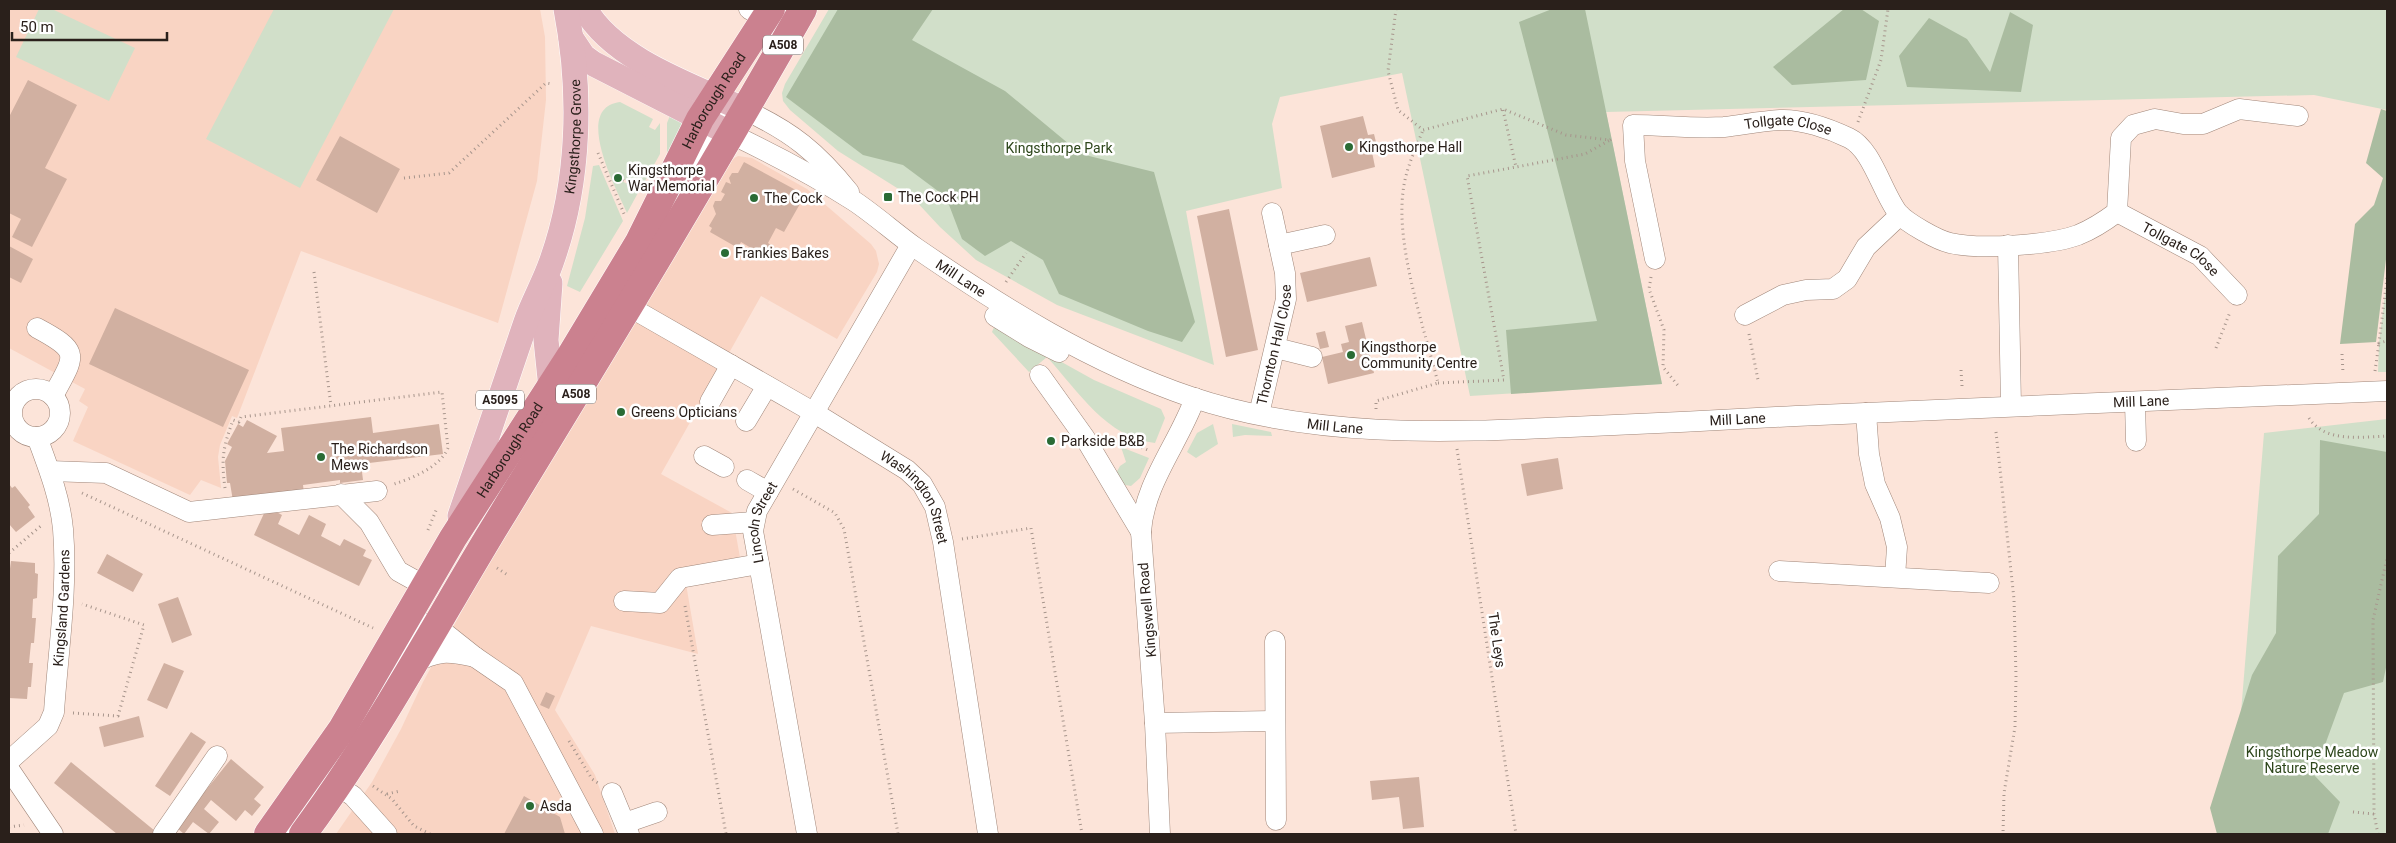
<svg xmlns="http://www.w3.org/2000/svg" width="2396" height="843" viewBox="0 0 2396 843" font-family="Roboto,sans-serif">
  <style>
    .built { fill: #f9d4c3 }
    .green { fill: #d1dfc9 }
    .forest { fill: #aabca0 }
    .building { fill: #d1b0a1 }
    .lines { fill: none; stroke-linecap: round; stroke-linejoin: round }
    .minor-casing { stroke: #a08679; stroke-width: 21 }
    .major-casing { stroke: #fff; stroke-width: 26 }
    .highway-casing { stroke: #fff; stroke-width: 29 }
    .path { stroke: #a7958c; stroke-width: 3; stroke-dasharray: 1 4; stroke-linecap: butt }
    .minor { stroke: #fff; stroke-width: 20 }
    .major { stroke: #e0b3bc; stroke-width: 25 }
    .highway { stroke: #cb818f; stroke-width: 28 }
    .poi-dot { fill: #2a6b35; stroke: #fff; stroke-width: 2 }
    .labels { text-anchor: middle; stroke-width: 5; stroke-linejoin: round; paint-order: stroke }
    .shield { fill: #fff; stroke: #6a635f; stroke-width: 1 }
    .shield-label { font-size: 12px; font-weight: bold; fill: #2a201b }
    .street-label { font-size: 14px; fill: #2a201b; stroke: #fff }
    .poi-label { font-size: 14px; fill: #2a201b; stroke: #fff; text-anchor: start }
    .park-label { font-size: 14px; fill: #2d461b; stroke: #fff }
  </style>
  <rect width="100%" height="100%" fill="#fce4d9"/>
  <path class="built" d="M9,9H540L545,37L546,100L537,181L498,323L301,251L237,418L232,416L220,445L218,457L221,488L201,480L190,495L73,441L88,407L79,401L85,389L9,348Z
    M738,156L752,158L807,189L871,244L876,251L879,264L877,272L837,339L761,296L661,474L732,513L743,574L686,584L698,654L591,626L555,710L595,775L615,834H336L372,782L401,729L423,682L503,536L731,160Z"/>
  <path class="green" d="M39,9H52L135,48L109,101L16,57Z
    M274,9H394L300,188L206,139Z
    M829,9H2387V110L2314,95L1606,112L1662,384L1470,396L1402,73L1280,97L1272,124L1282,188L1186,211L1214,365L1057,305L976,260L940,227L913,198L838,151L790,110L783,101L782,93L785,84Z
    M620,102L653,119L649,127L655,130L660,123V154L641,188L624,179L622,181L639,191L627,213C617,190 572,108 620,102Z
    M671,113L684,121L667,156V123Z
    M599,165L623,221L580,292L567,286L585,218L593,166Z
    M2387,278V372H2378L2379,343Z
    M995,325L1094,380L1161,409L1165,418L1155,443C1107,438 1078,391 1047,357L1029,372L992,332Z
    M2387,419V834H2231L2264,433Z
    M1213,424L1218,444L1196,458L1187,452L1197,433Z
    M1232,424L1271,432L1272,436L1245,435L1233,437Z
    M1121,447L1149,458L1140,478L1131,486L1120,484L1115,475L1120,466L1126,462Z"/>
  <path class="forest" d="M838,9H933L912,40L1005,91L1081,154L1154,172L1195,322L1182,342L1148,331L1059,294L1043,260L1011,241L985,256L962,239L946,197L903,165L863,155L786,97Z
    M1552,9H1585L1662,384L1511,394L1506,330L1597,321L1519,22Z
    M1844,9H1861L1879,21L1866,80L1792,85L1773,67Z
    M2010,12L2033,25L2021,92L1907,87L1899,56L1929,18L1967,39L1990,72Z
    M2381,109L2387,111V251L2376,342L2340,344L2355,224L2374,205L2383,178L2366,163Z
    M2320,440L2387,452V663L2383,682L2344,693L2314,775L2340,802L2328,834H2217L2210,808L2252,675L2276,633L2278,556L2319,514Z"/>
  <path class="building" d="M28,80L77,105L45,168L67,179L32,247L12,237L21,219L9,213V117Z
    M1363,116L1368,135L1374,134L1377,146L1371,147L1375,167L1332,178L1320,126Z
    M340,136L400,169L377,213L316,180Z
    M744,162L805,195L784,232L776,228L768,243L772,246L766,257L741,242L738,248L710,232L712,228L709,226L716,214L713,206L715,201H721L725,194L721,192L726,182L731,184L729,178L732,173H738Z
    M1229,209L1258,350L1226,357L1197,216Z
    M9,246L33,259L21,283L9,277Z
    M1370,257L1377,286L1307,302L1300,273Z
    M115,308L249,370L223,427L89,364Z
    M1362,322L1374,373L1328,384L1322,357L1343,352L1341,344L1349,342L1345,326Z
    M1325,331L1329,347L1320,349L1316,333Z
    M371,417L373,433L439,424L443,454L361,464L363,480L340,483V480L303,485L304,493L233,501L230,483H227L225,461L232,447L227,444L238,424L243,427L247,420L277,436L267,453L284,451L281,428Z
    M1558,458L1563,489L1527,496L1521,464Z
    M9,484L12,488L15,486L30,505L28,507L35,517L16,532L9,524Z
    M267,507L282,515L278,524L299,535L309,515L326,524L321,536L340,546L344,539L366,550L363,556L372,560L359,586L254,535Z
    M107,554L143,574L133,592L97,573Z
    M11,561L35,563V573L38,574L37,598L33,599L32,618H36L34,643H31L29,663H33L31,687H28L27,699L9,698V576Z
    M178,597L192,635L172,643L158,604Z
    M164,663L184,671L167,709L147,700Z
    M546,692L555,696L549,709L540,705Z
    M139,716L144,737L104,747L99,727Z
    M191,732L206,742L170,796L155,786Z
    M231,759L264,787L254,799L261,805L252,816L245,810L236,821L211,800L204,809L219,822L209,834L193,822L184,834L176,827Z
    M71,762L155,831L152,834H117L54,783Z
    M1419,777L1424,827L1403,829L1399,797L1372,800L1370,781Z
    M524,796L560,817L565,834H504Z"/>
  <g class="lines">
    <g class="minor-casing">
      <g id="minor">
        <path d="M749,9L765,18"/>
        <path id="s1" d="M731,134C773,154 815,176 854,201C875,215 895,233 916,248C1002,307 1091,363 1191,397C1313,438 1443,433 1570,427C1645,424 1721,420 1796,416C1993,406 2190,400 2387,391"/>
        <path d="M677,188L723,120L738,111L745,110C792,132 817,152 849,192"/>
        <path id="s2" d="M2117,212L2200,256L2237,295"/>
        <path d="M1279,245L1325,235"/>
        <path d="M2008,245L2011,406"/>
        <path id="s3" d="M1655,259L1635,161L1633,125C1663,125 1694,129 1724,127C1742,125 1761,121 1780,120C1802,119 1830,129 1849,138C1872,149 1882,192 1898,213C1907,223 1937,240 1950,243C1979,250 2051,245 2078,235C2093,229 2105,221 2117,212L2121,138L2133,125L2155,119L2183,124H2203L2239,109L2298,116"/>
        <path id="s4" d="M628,306L813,412L907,470L922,484L935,507L943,542L988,834"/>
        <path d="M1745,315L1783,295L1806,290L1833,289L1847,279L1866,247L1900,215"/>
        <path d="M995,316L1029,337L1059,352"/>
        <path d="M37,328C82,352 75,355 53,396"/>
        <path d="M1276,348L1312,357"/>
        <path d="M1040,375L1085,438L1141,532"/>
        <circle cx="36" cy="413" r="24"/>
        <path d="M710,402L731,365"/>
        <path d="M2135,402L2136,441"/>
        <path d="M1866,413L1869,454L1875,484L1890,518L1897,547L1895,577"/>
        <path id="s5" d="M1259,414L1286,299L1285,273L1272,213"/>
        <path d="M746,421L767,386"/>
        <path d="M704,456L724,467"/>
        <path d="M50,471L106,473L189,512L377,491"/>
        <path d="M747,480L768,492"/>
        <path d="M341,494L369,522L398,571L425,586"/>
        <path d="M712,525L754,522"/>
        <path d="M1779,571L1989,583"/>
        <path d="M624,601L660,603L680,578L759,564"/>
        <path d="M1275,641L1276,820"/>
        <path d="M413,664C437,650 448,651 475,657"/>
        <path d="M368,707L372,704L418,626L423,623L436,626L475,657L513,683L593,834"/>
        <path d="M1155,723L1275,721"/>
        <path id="s6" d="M9,761L48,726L54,712C58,652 68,589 63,529C60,497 48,467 37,437"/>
        <path d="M9,769L53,834"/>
        <path d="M612,793L629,834"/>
        <path d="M625,823L657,812"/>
        <path d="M163,834L217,756"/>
        <path d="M268,834L286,832L322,785L331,781L353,796L387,834"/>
        <path id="s7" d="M807,834L759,564L753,531L757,511L911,245"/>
        <path d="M1160,834L1155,723L1141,532C1144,483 1179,443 1195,398"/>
      </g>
    </g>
    <g class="major-casing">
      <g id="major">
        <path d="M585,9C614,60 693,86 745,110"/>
        <path d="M571,38L583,56L594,64L731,134"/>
        <path d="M550,283L546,340L552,398"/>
        <path id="s8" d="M460,516C482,452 504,387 526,322C533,302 544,283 551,263C580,183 582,92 566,9"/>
      </g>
    </g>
    <g class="highway-casing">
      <g id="highway">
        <path id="s9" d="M268,834L342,729L453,538L571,355L639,242L700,119L771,9"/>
        <path d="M303,834C372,741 428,638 488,538C595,363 702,187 803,9"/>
      </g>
    </g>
    <path class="path" d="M1396,9L1388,71L1398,110L1423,130L1503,109L1566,135L1610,140L1614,137
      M1503,110L1516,167L1585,154L1610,140
      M1858,122L1881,60L1888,9
      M598,153L625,216
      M404,178L449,173L546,83L552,84
      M623,180L638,189
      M314,272L331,406
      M1651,277L1649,289L1664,330L1663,367L1680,388
      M2387,278L2379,343L2387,341
      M1006,282L1026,253
      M1749,334L1758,380
      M2216,348L2230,312
      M2342,354L2343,373
      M1961,370L1962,386
      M2375,371L2379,343
      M1438,383L1504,380L1467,176L1516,167
      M1376,409V401L1438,383C1424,327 1396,248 1403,192C1405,171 1415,150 1423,130
      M2309,418C2325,443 2361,437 2387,436
      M1996,432L2014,599L2016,677L2015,727L2004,793L2003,834
      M1123,440L1148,450
      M1457,449L1516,834
      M225,488C221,458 223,448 233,420L239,422L241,417L442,392L448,448C440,467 413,478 394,484
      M793,489L835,513L844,529L898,834
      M82,493L373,628
      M428,530L437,508
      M962,539L1031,528L1082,834
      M9,553L42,525
      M497,568L509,576
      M685,606L726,834
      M73,713L118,716L144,625L82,604
      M569,741L592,779L598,783
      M373,786L392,799L414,826L430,834
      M387,794L400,791
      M2353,812L2374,814
      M9,827L24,825
      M2378,834L2374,814L2373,620L2387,558"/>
    <use href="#minor" class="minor"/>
    <use href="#major" class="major"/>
    <use href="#highway" class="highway"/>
  </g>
  <g class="poi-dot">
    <circle cx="1349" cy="147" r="5"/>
    <circle cx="618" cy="178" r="5"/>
    <rect x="883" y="192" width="10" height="10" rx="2.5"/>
    <circle cx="754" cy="198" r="5"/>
    <circle cx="725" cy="253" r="5"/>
    <circle cx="1351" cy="355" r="5"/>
    <circle cx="621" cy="412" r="5"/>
    <circle cx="1051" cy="441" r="5"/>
    <circle cx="321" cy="457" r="5"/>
    <circle cx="530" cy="806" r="5"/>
  </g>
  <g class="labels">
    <g class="shield">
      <rect x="763" y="35.5" width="40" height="19" rx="4"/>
      <rect x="556" y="384.5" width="40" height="19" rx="4"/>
      <rect x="476" y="390.5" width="48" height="19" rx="4"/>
    </g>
    <g class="shield-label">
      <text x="783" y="49">A508</text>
      <text x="576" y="398">A508</text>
      <text x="500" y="404">A5095</text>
    </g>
    <g class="street-label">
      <text dy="5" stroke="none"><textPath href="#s9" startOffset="859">Harborough Road</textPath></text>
      <text dy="5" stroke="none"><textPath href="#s3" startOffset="292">Tollgate Close</textPath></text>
      <text dy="5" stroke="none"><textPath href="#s8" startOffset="398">Kingsthorpe Grove</textPath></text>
      <text dy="5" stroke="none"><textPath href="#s2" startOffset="74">Tollgate Close</textPath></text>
      <text dy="5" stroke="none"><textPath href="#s1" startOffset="272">Mill Lane</textPath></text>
      <text dy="5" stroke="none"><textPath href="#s5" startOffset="71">Thornton Hall Close</textPath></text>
      <text dy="5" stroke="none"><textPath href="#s1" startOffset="1486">Mill Lane</textPath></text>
      <text dy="5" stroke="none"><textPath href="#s1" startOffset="1082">Mill Lane</textPath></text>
      <text dy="5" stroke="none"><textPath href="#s1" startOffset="679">Mill Lane</textPath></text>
      <text dy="5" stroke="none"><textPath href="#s9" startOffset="454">Harborough Road</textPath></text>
      <text dy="5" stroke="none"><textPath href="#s4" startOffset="351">Washington Street</textPath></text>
      <text dy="5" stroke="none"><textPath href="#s7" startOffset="318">Lincoln Street</textPath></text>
      <text dy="5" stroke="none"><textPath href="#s6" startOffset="172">Kingsland Gardens</textPath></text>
      <text transform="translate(1147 610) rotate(-95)" y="5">Kingswell Road</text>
      <text transform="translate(1497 640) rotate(82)" y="5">The Leys</text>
    </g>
    <g class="poi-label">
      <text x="1359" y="152">Kingsthorpe Hall</text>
      <text x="628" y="175">Kingsthorpe<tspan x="628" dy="16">War Memorial</tspan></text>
      <text x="898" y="202">The Cock PH</text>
      <text x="764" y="203">The Cock</text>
      <text x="735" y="258">Frankies Bakes</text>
      <text x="1361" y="352">Kingsthorpe<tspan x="1361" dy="16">Community Centre</tspan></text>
      <text x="631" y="417">Greens Opticians</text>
      <text x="1061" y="446">Parkside B&amp;B</text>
      <text x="331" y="454">The Richardson<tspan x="331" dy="16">Mews</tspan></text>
      <text x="540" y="811">Asda</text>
    </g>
    <g class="park-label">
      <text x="1059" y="153">Kingsthorpe Park</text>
      <text x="2312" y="757">Kingsthorpe Meadow<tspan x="2312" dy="16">Nature Reserve</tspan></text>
    </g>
  </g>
  <rect width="2396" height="843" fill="none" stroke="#2a201b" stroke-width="20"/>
  <path d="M12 32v8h155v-8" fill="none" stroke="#2a201b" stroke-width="2.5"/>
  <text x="20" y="32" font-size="15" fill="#2a201b" stroke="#ffffff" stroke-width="4" paint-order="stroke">50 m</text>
</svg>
